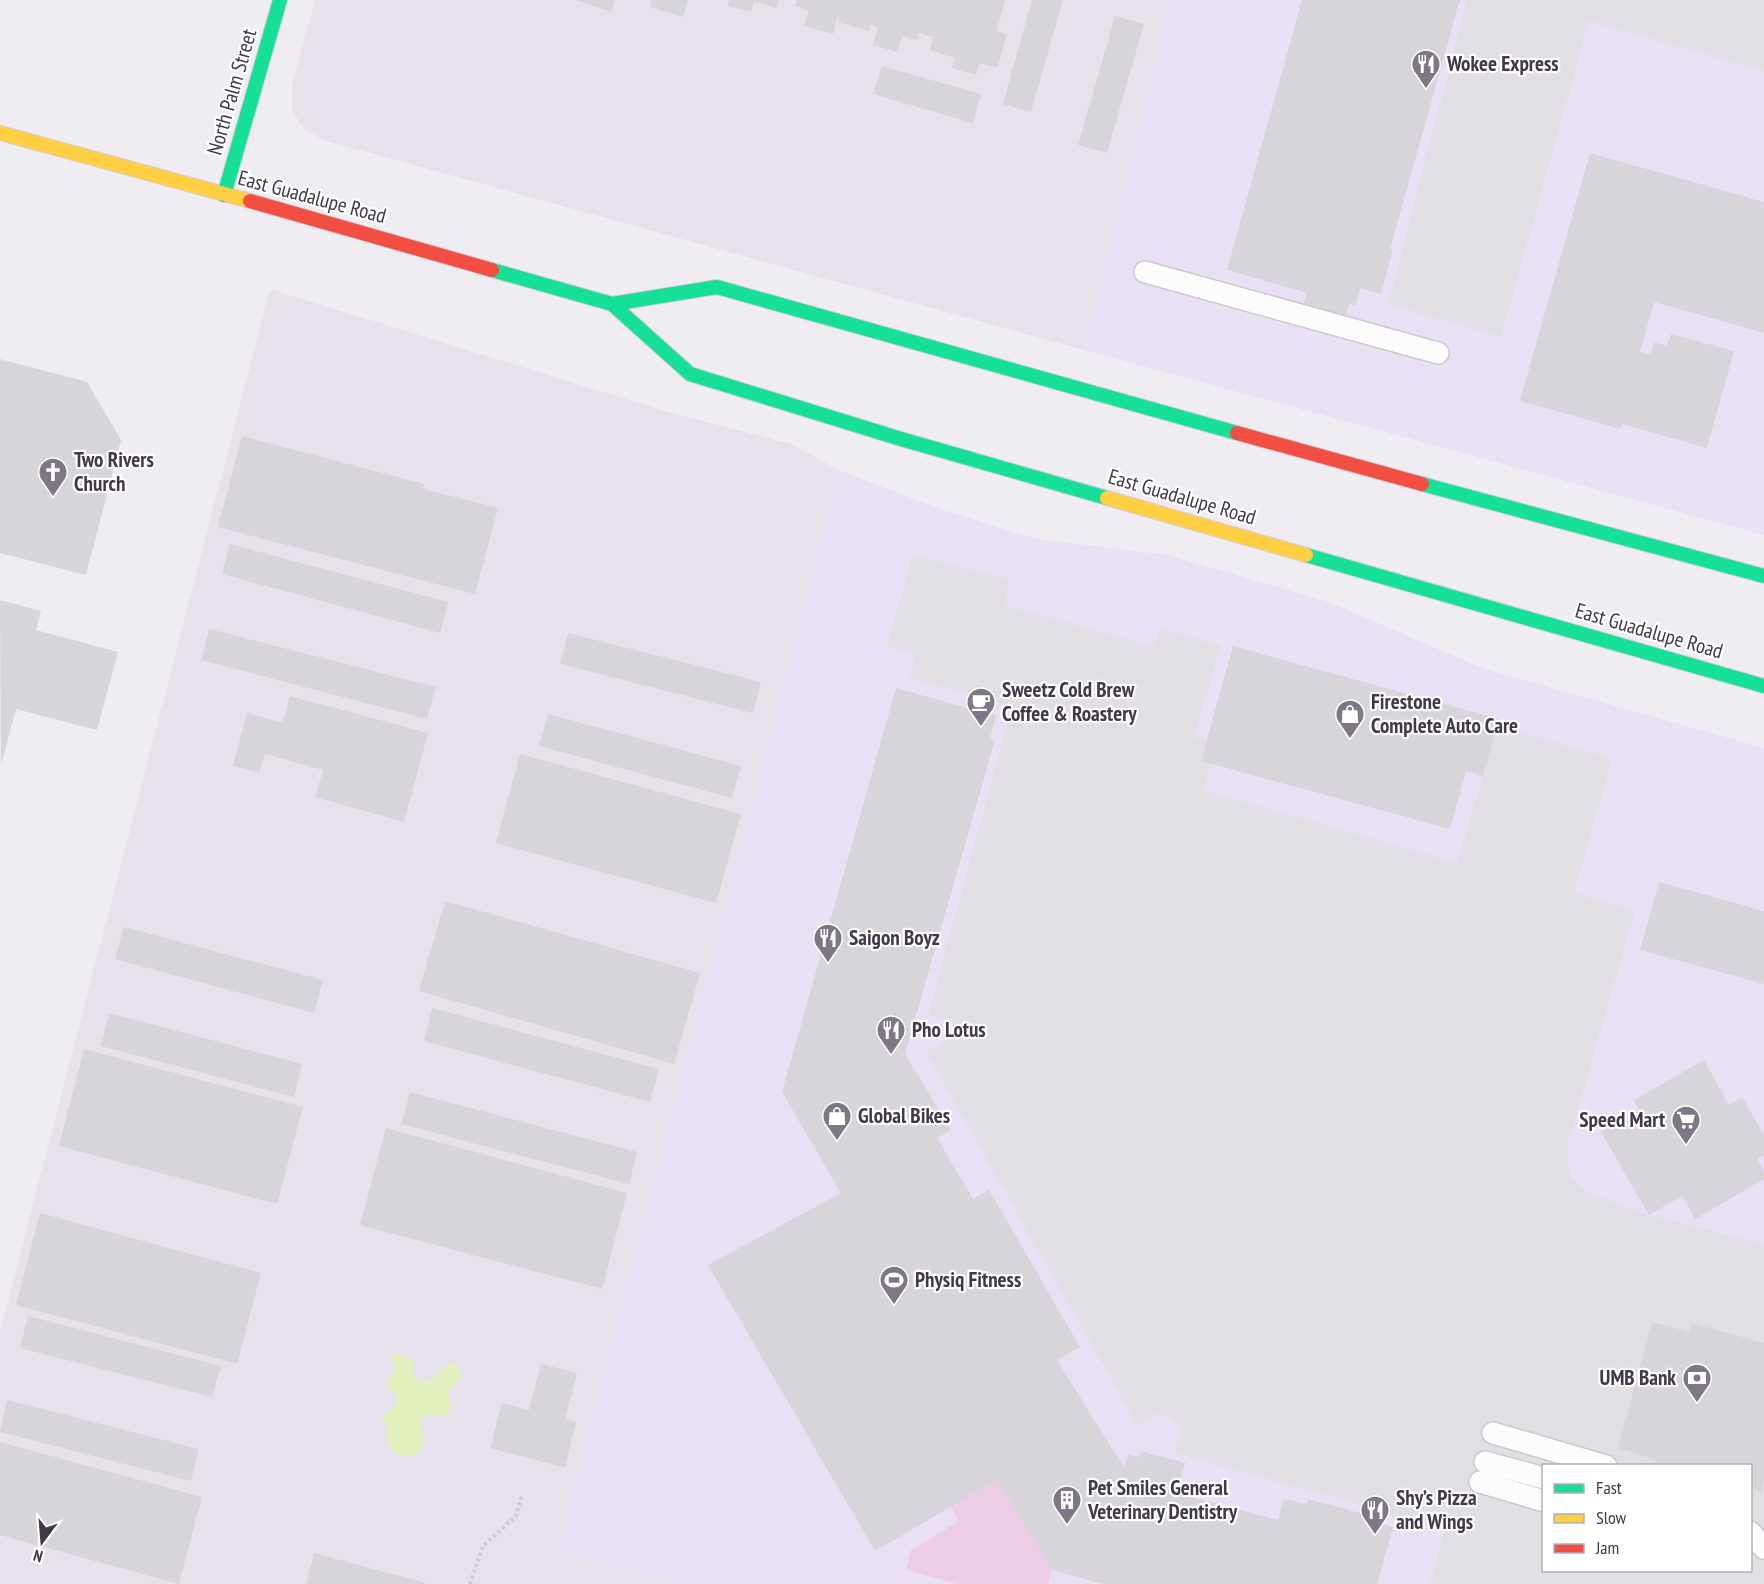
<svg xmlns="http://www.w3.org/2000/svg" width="1764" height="1584" viewBox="0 0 1764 1584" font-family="'PT Sans Narrow',sans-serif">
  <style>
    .residential { fill: #e7e1ec }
    .commercial { fill: #eae0f5; fill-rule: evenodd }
    .green { fill: #edcde4 }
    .parking { fill: #e1dee4; fill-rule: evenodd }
    .water { fill: #e2f0bd }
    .building { fill: #d7d4da }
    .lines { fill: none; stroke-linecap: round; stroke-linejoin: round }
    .lane-casing { stroke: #ccc9cf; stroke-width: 24 }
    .fast-casing { stroke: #d5ccdb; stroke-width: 16 }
    .slow-casing { stroke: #d5ccdb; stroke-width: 16 }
    .jam-casing { stroke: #d5ccdb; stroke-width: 16 }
    .path { stroke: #d0cbd2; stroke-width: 4; stroke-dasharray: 3 3; stroke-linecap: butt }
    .lane { stroke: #fdfcfd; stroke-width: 21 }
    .fast { stroke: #16e098; stroke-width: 14 }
    .slow { stroke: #ffcf43; stroke-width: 14 }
    .jam { stroke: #f24e42; stroke-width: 14 }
    .labels { text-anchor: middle; stroke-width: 4.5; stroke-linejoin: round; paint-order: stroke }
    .poi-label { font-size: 21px; font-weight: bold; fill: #41384a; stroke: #fff; text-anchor: start }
    .street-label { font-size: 21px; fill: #41384a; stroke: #fff }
  </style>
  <rect width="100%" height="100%" fill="#f0edf2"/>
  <path class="residential" d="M315,0H1170L1084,350L323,140L305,130L292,111V85Z
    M270,289L668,412L791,444L839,470L557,1550L684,1584H0V1332Z"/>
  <path class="commercial" d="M1170,0H1764V535L1084,350Z
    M839,470L943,510L1037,539L1168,555L1332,603L1482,668L1764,748V1584H684L557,1550ZM1544,1466H1750V1570H1544Z"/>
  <path class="green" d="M997,1480L1052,1570L1048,1584H957L906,1570L911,1550L959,1521L951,1507Z"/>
  <path class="parking" d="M1467,0H1764V71L1589,21L1501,337L1388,304Z
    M913,554L1010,580L1004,605L1154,647L1160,629L1221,646L1194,737L1216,744L1203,790L1457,863L1498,726L1612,759L1574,893L1635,911L1568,1143L1567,1164L1573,1178L1590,1194L1649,1215L1764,1244V1584H1430L1445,1528L1174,1453L1182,1427L1160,1413L1137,1425L926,1052L955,1035L951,1022L928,1015L1012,706L910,678L916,655L887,647ZM1544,1466H1750V1570H1544Z"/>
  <path class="water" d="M398,1353L403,1358H410L413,1360C414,1365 411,1371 413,1375C422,1394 441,1369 450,1363L456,1365L462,1374L459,1380L448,1391L451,1405L448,1414L443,1417L431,1414L421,1419C418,1437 434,1440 413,1456C401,1457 388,1453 388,1439C388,1434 390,1434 388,1429C386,1426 384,1423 383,1420L384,1415L397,1404L396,1395C382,1383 389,1381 396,1369L392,1359L393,1355Z"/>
  <path class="building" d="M575,0H615L611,12Z
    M652,0H688L683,17L650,7Z
    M729,0H779L776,8L754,1L751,12L728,6Z
    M797,0H1005L997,31L1007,34L997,68L979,63L976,75L952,68L955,58L930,50L933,37L919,33L917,40L902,36L897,52L873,45L878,27L870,25L869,31L838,22L840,17L838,16L833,34L804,26L809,10L795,6Z
    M1032,0H1063L1031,112L1003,104Z
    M1302,0H1460L1390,249H1393L1381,294L1360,288L1356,306L1349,304L1345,319L1303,307L1307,293L1227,270Z
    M1115,16L1144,24L1107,153L1078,145Z
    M882,66L981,94L973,123L873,94Z
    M1590,153L1764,202V333L1654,302L1640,352L1651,355L1654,342L1667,346L1671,334L1734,351L1707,448L1622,424L1620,429L1520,401Z
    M0,359L87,382L121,440L86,575L0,553Z
    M242,436L424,484L423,489L498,508L475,594L218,527Z
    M230,544L448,602L440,633L222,574Z
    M0,600L41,611L36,630L118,652L97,730L16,709L1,765Z
    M209,629L436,687L427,719L201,660Z
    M568,633L761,682L753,713L560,664Z
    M1233,646L1499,719L1483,776L1466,771L1450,829L1201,761Z
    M896,688L996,716L990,739L995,740L905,1054L951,1130L937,1138L973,1199L989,1190L1080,1347L1057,1360L1124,1468L1128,1454L1140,1457L1141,1451L1185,1463L1177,1493L1278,1520L1284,1499L1307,1504L1308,1499L1364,1514L1363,1519L1393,1527L1377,1584H1103L1052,1570L997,1480L875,1551L708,1265L841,1193L782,1092Z
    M290,696L428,733L404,822L315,797L323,770L265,754L259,773L233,766L247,713L283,723Z
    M548,714L741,766L732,798L539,746Z
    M520,754L741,814L716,903L496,843Z
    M1659,882L1764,911V984L1640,950Z
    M445,901L700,973L674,1064L419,991Z
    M124,927L323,980L314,1013L115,959Z
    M432,1008L659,1069L650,1102L424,1041Z
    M109,1013L302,1064L294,1097L101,1046Z
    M84,1049L303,1107L277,1204L59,1146Z
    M1704,1060L1729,1105L1742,1097L1764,1135V1155L1757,1159L1764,1171V1179L1695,1219L1682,1196L1649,1215L1601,1132L1639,1110L1634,1100Z
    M410,1092L637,1152L629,1184L401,1124Z
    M386,1128L627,1193L602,1289L360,1225Z
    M40,1213L261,1273L237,1364L16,1305Z
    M28,1316L221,1366L212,1397L20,1348Z
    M1652,1322L1689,1332L1691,1323L1764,1343V1479L1761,1492L1750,1488V1466H1656L1657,1460L1618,1448Z
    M541,1364L577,1373L565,1419L576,1422L565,1468L490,1448L502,1403L529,1410Z
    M7,1400L199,1449L191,1481L0,1432Z
    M0,1442L202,1497L179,1584L0,1535Z
    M314,1553L426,1583L425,1584H306Z"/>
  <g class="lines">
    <g class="lane-casing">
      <path id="lane" d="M1145,272L1438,353
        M1493,1433L1606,1466
        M1485,1462L1544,1478
        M1480,1482L1544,1501
        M1750,1532L1764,1548"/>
    </g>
    <g class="fast-casing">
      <path id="fast" d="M224,195L280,0
        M492,270L612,304L717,287L1237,433
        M612,304L690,374L901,439L1107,498
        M1422,484L1764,576
        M1306,555L1764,686"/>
    </g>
    <g class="slow-casing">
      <path id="slow" d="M0,133L250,201
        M1107,498L1306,555"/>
    </g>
    <g class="jam-casing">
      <path id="jam" d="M250,201L492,270
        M1237,433L1422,484"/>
    </g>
    <path class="path" d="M470,1584L483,1546L516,1516L522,1495"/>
    <use href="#lane" class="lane"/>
    <use href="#fast" class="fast"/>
    <use href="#slow" class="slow"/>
    <use href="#jam" class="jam"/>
  </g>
  <defs>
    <g id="restaurant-pin" transform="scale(1.5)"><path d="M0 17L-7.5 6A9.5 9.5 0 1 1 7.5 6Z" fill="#7e7785" stroke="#fff"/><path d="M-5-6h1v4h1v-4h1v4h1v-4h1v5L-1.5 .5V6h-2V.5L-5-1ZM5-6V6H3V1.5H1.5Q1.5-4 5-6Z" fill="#fff"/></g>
    <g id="church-pin" transform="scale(1.5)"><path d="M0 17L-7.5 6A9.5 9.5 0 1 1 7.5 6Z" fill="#7e7785" stroke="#fff"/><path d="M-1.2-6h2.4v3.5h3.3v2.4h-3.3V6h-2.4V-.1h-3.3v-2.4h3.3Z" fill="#fff"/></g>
    <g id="cafe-pin" transform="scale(1.5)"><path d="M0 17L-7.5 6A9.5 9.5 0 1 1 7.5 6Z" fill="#7e7785" stroke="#fff"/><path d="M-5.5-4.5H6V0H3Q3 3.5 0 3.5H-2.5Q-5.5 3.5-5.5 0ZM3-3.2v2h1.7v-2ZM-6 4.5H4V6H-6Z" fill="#fff"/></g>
    <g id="shop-pin" transform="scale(1.5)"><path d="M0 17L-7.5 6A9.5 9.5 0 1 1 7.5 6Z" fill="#7e7785" stroke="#fff"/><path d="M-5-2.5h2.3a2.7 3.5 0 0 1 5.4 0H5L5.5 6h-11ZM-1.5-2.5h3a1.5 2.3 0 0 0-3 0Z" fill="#fff"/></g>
    <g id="supermarket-pin" transform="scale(1.5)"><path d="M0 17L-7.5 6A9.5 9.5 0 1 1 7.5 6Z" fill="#7e7785" stroke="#fff"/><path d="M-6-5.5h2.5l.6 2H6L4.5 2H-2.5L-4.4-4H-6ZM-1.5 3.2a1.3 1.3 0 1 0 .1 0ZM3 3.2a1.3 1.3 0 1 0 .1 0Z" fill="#fff"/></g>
    <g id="stadium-pin" transform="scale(1.5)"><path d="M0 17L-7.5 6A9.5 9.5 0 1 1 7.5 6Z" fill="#7e7785" stroke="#fff"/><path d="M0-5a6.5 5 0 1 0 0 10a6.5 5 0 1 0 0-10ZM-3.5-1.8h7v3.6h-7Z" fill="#fff"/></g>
    <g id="bank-pin" transform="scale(1.5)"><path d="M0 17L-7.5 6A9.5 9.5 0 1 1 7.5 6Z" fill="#7e7785" stroke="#fff"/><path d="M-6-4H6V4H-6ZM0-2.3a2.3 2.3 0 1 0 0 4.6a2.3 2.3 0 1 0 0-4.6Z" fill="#fff"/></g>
    <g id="building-pin" transform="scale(1.5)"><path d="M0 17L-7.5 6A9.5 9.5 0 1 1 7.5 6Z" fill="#7e7785" stroke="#fff"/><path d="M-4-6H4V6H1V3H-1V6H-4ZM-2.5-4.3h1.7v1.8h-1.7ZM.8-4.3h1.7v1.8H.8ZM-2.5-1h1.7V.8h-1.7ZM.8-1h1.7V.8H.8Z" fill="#fff"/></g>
  </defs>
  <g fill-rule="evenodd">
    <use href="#restaurant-pin" x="1426" y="64"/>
    <use href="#church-pin" x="53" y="472"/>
    <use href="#cafe-pin" x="981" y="702"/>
    <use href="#shop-pin" x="1350" y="714"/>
    <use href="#restaurant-pin" x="828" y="938"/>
    <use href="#restaurant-pin" x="891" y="1030"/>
    <use href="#shop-pin" x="837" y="1116"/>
    <use href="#supermarket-pin" x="1686" y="1120"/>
    <use href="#stadium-pin" x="894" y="1280"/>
    <use href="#bank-pin" x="1697" y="1378"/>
    <use href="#building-pin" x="1067" y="1500"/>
    <use href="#restaurant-pin" x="1375" y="1510"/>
  </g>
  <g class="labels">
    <g class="poi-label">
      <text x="1447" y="71">Wokee Express</text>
      <text x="74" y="467">Two Rivers<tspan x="74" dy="24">Church</tspan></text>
      <text x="1002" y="697">Sweetz Cold Brew<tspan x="1002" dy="24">Coffee &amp; Roastery</tspan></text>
      <text x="1371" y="709">Firestone<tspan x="1371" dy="24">Complete Auto Care</tspan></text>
      <text x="849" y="945">Saigon Boyz</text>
      <text x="912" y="1037">Pho Lotus</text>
      <text x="858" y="1123">Global Bikes</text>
      <text x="1665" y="1127" text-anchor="end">Speed Mart</text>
      <text x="915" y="1287">Physiq Fitness</text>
      <text x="1676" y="1385" text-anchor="end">UMB Bank</text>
      <text x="1088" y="1495">Pet Smiles General<tspan x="1088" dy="24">Veterinary Dentistry</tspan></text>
      <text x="1396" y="1505">Shy’s Pizza<tspan x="1396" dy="24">and Wings</tspan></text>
    </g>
    <g class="street-label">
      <text transform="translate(232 92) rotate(-74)" y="7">North Palm Street</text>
      <text transform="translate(312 197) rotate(15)" y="7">East Guadalupe Road</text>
      <text transform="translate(1182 497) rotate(16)" y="7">East Guadalupe Road</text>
      <text transform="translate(1649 631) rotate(16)" y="7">East Guadalupe Road</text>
    </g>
  </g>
  <rect x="1542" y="1464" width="210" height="108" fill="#ffffff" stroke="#b3afb7" stroke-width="1.5"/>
  <rect x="1554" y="1484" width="30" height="9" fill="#16e098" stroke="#b3afb7" stroke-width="1.5"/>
  <text x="1596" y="1494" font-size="18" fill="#41384a">Fast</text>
  <rect x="1554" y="1514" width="30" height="9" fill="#ffcf43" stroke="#b3afb7" stroke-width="1.5"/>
  <text x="1596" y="1524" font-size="18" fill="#41384a">Slow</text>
  <rect x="1554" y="1544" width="30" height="9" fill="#f24e42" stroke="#b3afb7" stroke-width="1.5"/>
  <text x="1596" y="1554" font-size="18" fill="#41384a">Jam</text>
  <g transform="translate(42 1542) rotate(196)" stroke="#ffffff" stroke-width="4.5" paint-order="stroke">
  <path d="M0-4.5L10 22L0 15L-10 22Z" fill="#41384a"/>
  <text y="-9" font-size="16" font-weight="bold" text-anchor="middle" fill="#41384a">N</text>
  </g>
</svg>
